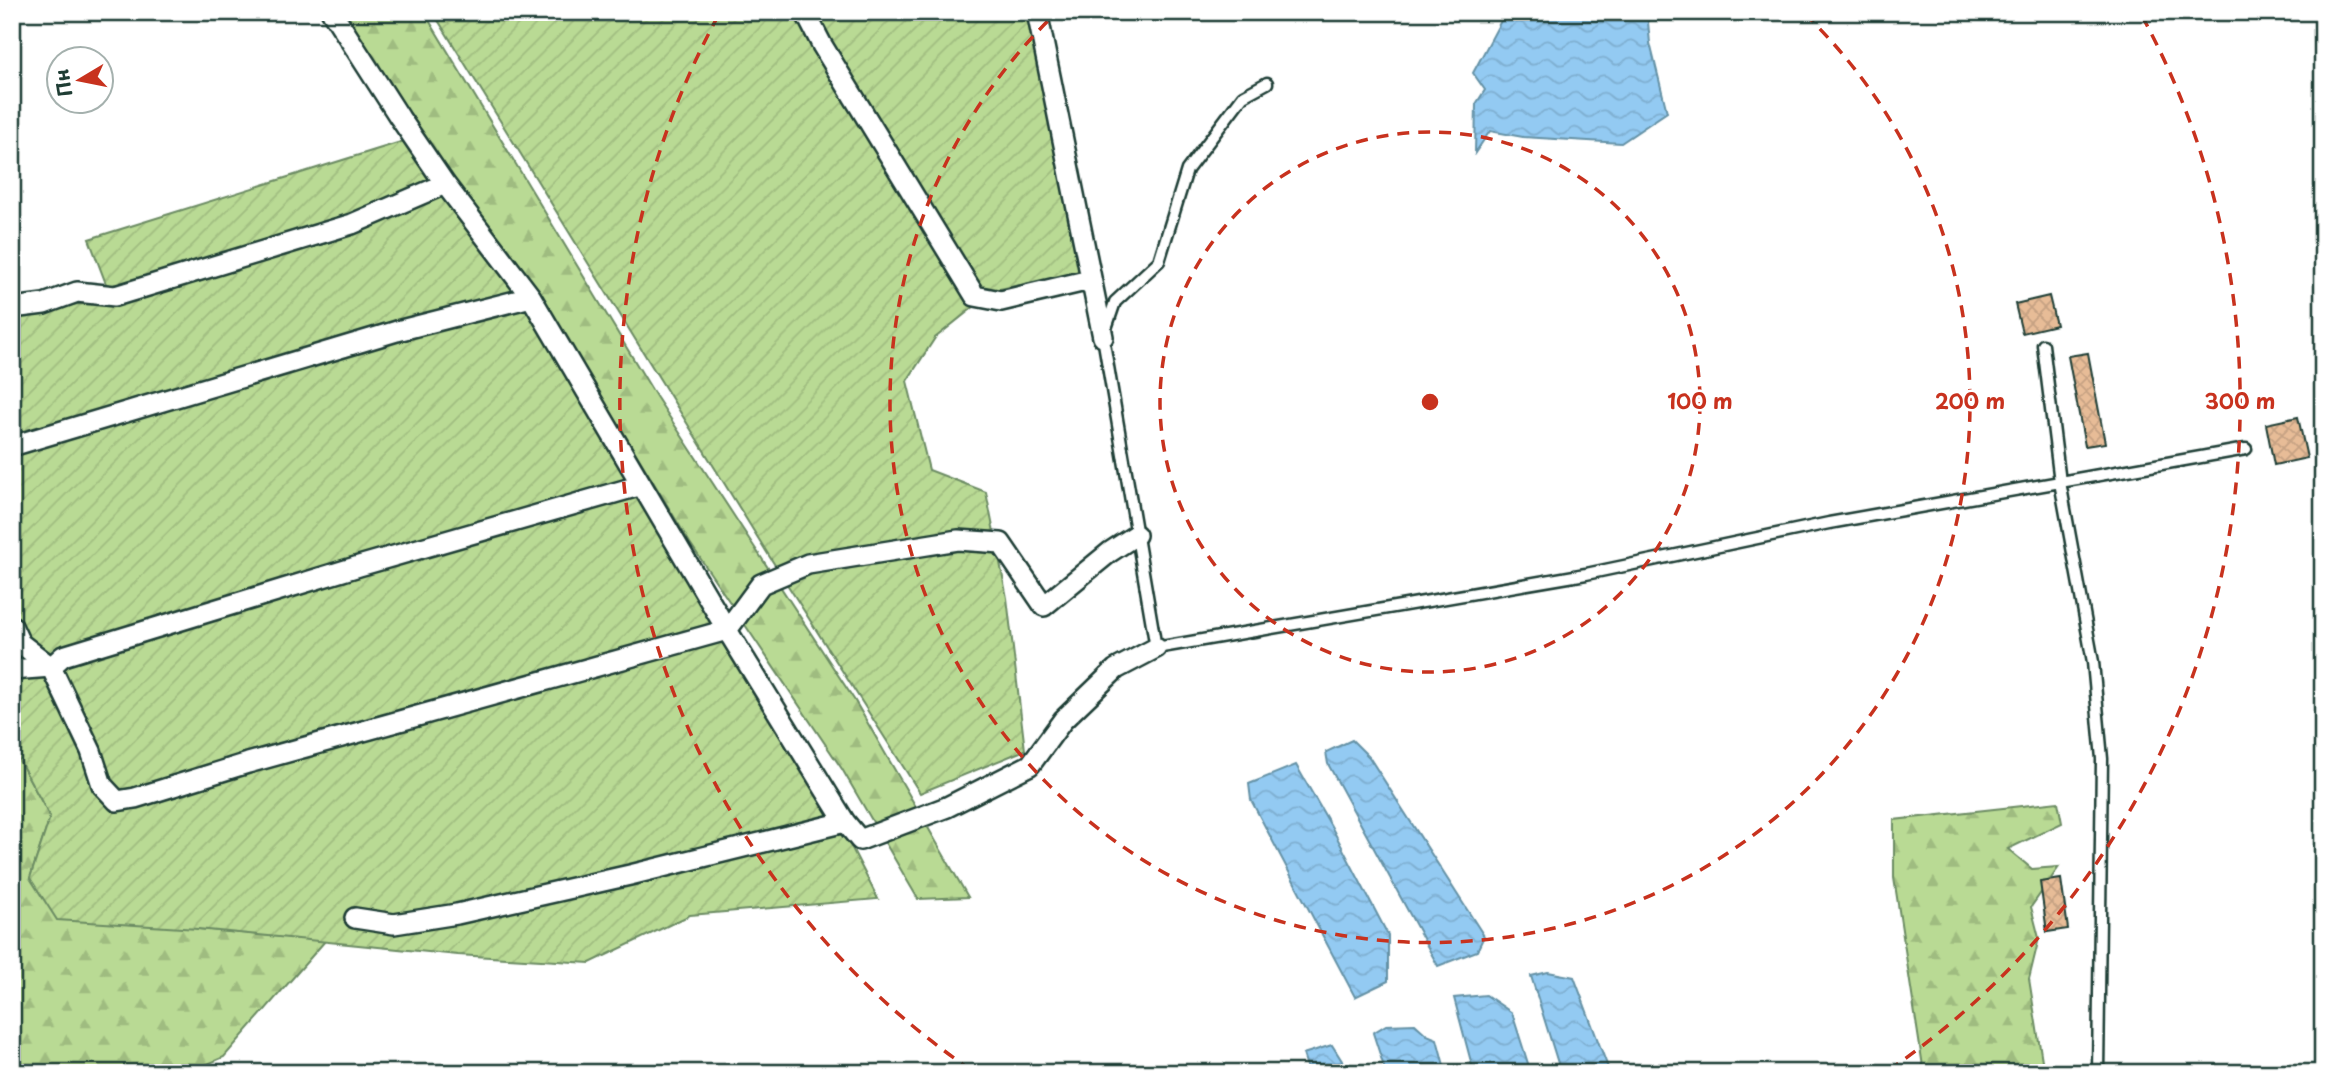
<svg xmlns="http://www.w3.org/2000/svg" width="2335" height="1085" viewBox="0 0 2335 1085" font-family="'Playpen Sans',sans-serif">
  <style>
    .forest { fill: url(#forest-firs); stroke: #6c8c64; stroke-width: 2 }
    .garden { fill: url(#garden-furrows); stroke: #6c8c64; stroke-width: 2 }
    .water { fill: url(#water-waves); stroke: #6592a6; stroke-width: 2 }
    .building { fill: url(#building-cross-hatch); stroke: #1f3d34; stroke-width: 2 }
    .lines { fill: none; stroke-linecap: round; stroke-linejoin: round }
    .service-casing { stroke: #1f3d34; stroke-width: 15 }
    .minor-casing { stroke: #1f3d34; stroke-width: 24 }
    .service { stroke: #fff; stroke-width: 10 }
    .minor { stroke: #fff; stroke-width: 19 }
    .ring { fill: none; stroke: #c8321e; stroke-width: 3.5; stroke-dasharray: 12 9 }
    .centre { fill: #c8321e; stroke: #fff; stroke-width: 3.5 }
    .ring-label { font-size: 21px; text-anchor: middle; font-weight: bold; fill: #c8321e; stroke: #fff; stroke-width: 5; stroke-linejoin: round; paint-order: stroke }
  </style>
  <defs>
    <pattern id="forest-firs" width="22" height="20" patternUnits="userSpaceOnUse" patternTransform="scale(1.75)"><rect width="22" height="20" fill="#b9da94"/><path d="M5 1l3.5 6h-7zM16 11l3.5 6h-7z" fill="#9fbc80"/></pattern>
    <pattern id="garden-furrows" width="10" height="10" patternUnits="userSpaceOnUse" patternTransform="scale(1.75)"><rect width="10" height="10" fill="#b9da94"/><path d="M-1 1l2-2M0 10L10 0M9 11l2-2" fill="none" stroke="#9fbc80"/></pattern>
    <pattern id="water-waves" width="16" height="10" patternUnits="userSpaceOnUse" patternTransform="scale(1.75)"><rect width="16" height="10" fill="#93caf2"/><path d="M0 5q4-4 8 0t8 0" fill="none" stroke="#7eaed0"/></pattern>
    <pattern id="building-cross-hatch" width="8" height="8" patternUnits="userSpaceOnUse" patternTransform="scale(1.75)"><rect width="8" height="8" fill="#e7bc97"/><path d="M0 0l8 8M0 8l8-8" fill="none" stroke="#c6a283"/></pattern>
  </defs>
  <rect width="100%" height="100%" fill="#fff"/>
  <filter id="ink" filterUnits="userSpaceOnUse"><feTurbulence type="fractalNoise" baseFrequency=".0143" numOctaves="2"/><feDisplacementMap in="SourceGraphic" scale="14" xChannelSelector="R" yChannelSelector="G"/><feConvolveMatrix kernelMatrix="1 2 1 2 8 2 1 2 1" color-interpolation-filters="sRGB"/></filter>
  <g filter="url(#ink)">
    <path class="forest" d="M343,12H424L657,398L855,701L968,897L918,899L842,769L690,543L553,316L409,126Z
      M12,747L50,817L30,878L198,929L325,941L224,1057L187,1073H12Z
      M2058,802L2062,823L2008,849L2032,869L2059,867L2031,907L2039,938L2029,979L2044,1073H1924L1894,878V820Z"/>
    <path class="garden" d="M433,12H1027L1081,273L995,290L935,338L907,381L929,470L986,492L1007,598L1025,750L920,793L771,559Z
      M404,141L524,293L835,815L878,899L690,915L590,963L458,955L198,929L57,920L30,878L50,817L12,747V318L77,304L114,305L89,239Z"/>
    <path class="water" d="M1501,12H1647L1650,43L1667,112L1621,143L1523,137L1490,131L1475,153L1476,104L1485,90L1473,73L1503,17Z
      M1352,740L1369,757L1484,936L1477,951L1438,966L1328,764L1326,752Z
      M1296,765L1331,826L1388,935V981L1355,997L1251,800L1249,784Z
      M1548,972L1574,977L1610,1073H1561L1531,976Z
      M1486,995L1512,1013L1531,1073H1474L1454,998Z
      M1415,1024L1427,1035L1437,1039L1446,1073H1386L1373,1033L1386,1025Z
      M1332,1045L1344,1064L1355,1066L1357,1073H1309L1303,1054Z"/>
    <path class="building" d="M2049,296L2056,325L2022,333L2015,304Z
      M2088,353L2105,443L2085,446L2068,356Z
      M2298,417L2307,458L2274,465L2266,424Z
      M2061,879L2068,929L2047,932L2040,882Z"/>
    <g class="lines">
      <g class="service-casing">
        <path id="service" d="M1267,83L1243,96L1187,170L1159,261L1115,302L1103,337L1156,648L1586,574L1829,523L2060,482L2093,662L2102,759L2098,1073
          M2043,345L2060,482L2246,449"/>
      </g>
      <g class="minor-casing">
        <path id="minor" d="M332,12L400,118L445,184L531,297L727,630L845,822L860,840L947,807L1030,765L1063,720L1116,669L1156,648
          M805,12L822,45L975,296L1001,301L1090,280
          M1037,12L1103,337
          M12,308L44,304L77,292L115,296L352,224L445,184
          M12,446L397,331L531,297
          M642,485L359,566L63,656L51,667L91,751L102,785L117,801L135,798L248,763L727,630L761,584L808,564L958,540L1001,543L1044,606L1110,552L1136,535
          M12,626L20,643L51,667L12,670
          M355,918L394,924L457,914L630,875L845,822"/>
      </g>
      <use href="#service" class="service"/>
      <use href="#minor" class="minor"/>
    </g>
  </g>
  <g class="ring">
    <circle cx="1430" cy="402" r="270"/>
    <path d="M1805 14A540 540 0 1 1 1055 14"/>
    <path d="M971 1070A810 810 0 0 1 718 16M2142 16A810 810 0 0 1 1889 1070"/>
  </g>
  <circle cx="1430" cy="402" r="10" class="centre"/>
  <g class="ring-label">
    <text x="1700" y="409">100 m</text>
    <text x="1970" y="409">200 m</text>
    <text x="2240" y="409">300 m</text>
  </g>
  <rect width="2335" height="1085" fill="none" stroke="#fff" stroke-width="42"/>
  <rect x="21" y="21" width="2293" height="1043" fill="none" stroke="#1f3d34" stroke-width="2.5" filter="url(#ink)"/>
  <g transform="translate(80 80) rotate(260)"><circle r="33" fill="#ffffff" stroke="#a5b1ae" stroke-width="2"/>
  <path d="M0-5L12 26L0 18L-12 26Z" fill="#c8321e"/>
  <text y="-10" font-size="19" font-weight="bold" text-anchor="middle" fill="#1f3d34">Пн</text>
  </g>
</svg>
